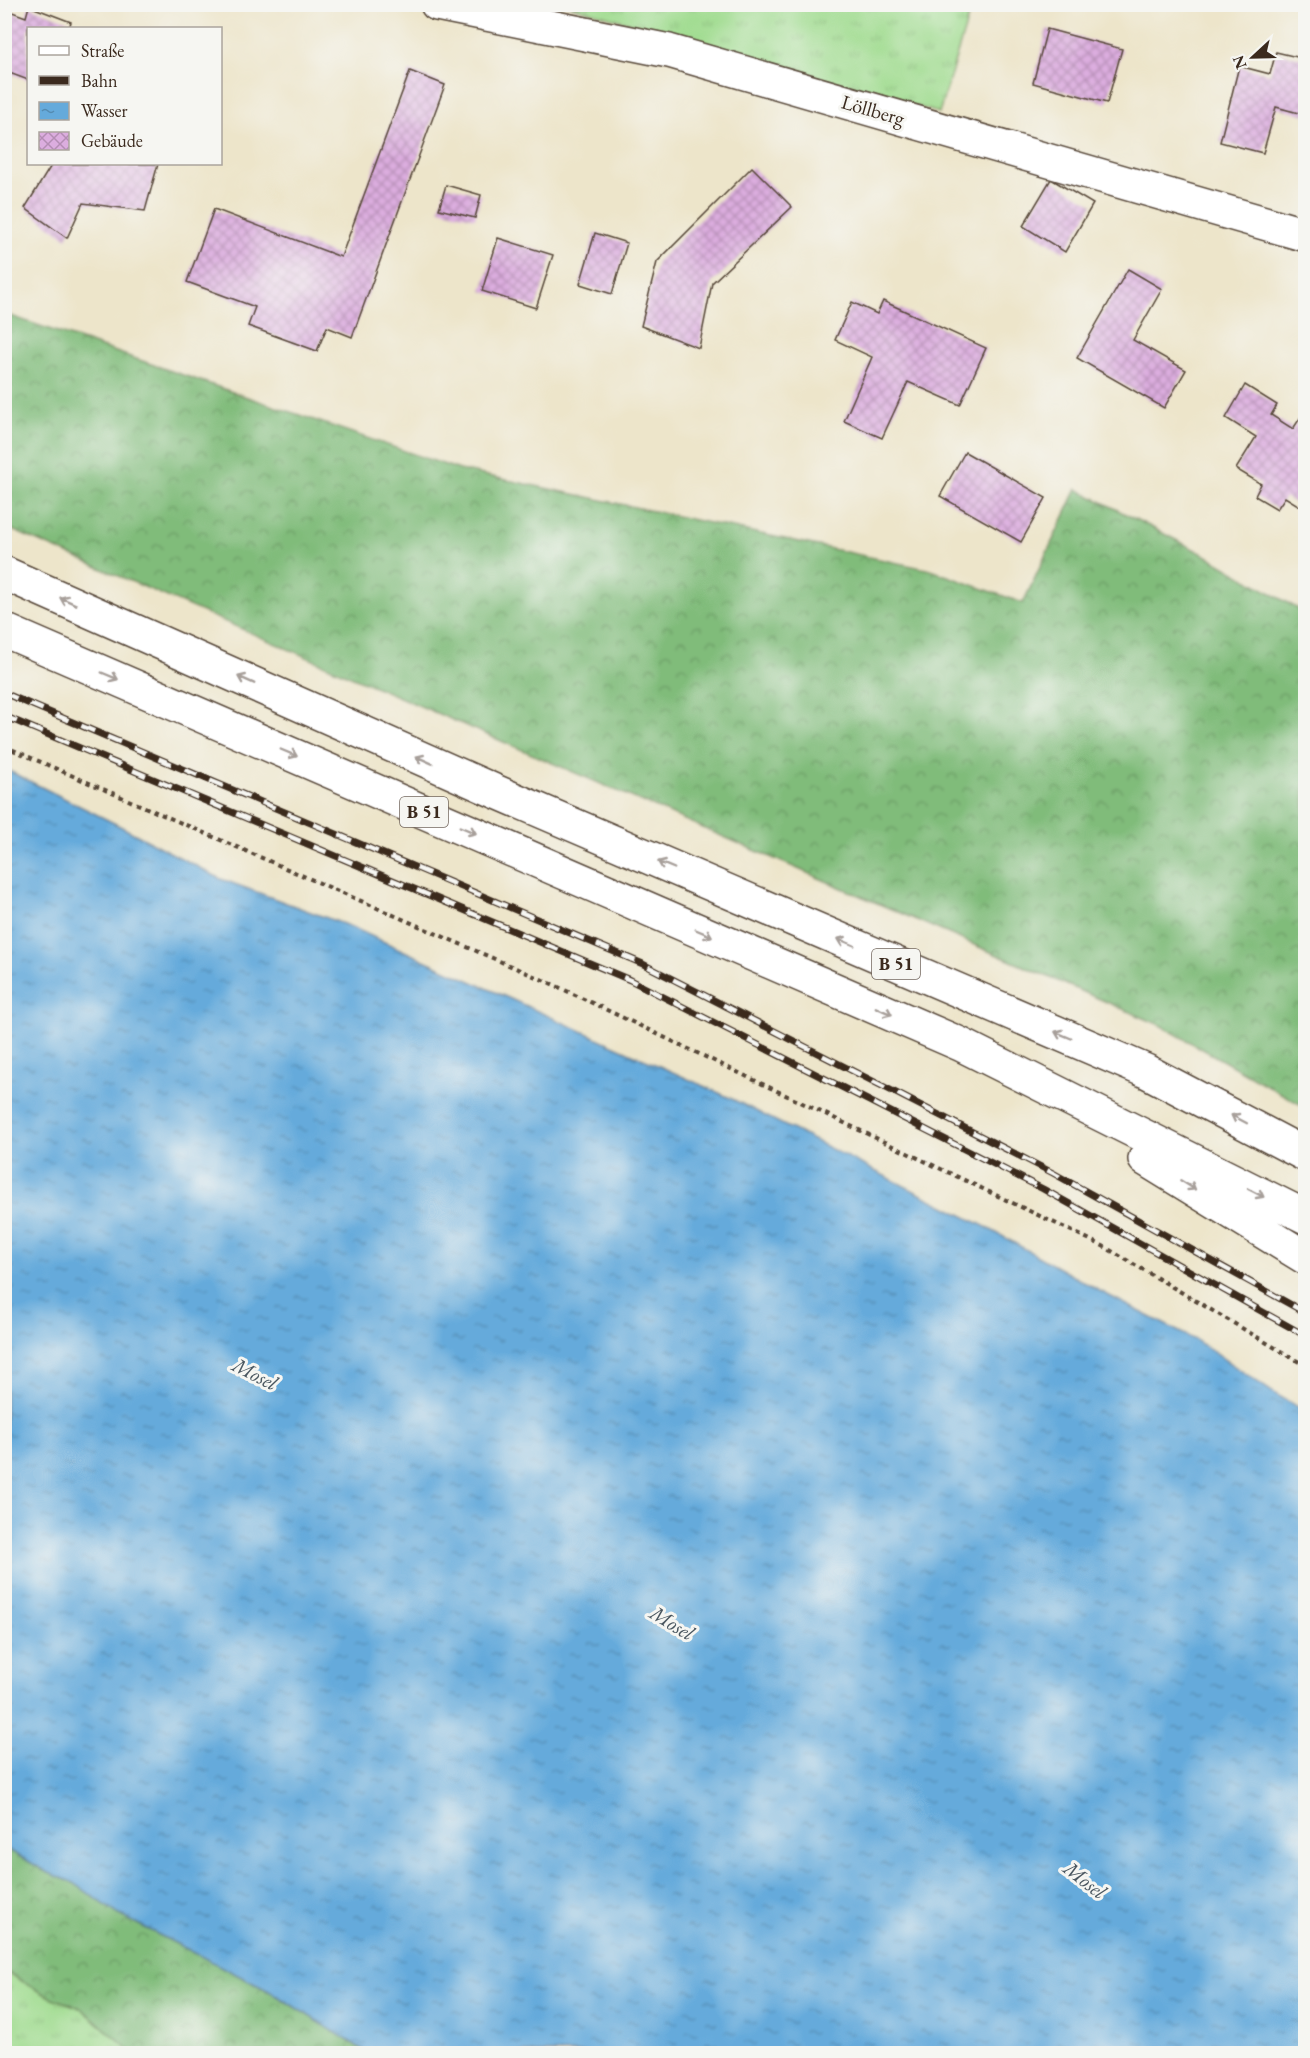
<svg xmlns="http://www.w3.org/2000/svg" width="1310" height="2058" viewBox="0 0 1310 2058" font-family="'EB Garamond',serif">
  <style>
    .grass { fill: url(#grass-tufts); stroke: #6e8357; stroke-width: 1.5 }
    .forest { fill: url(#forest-crowns); stroke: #5e734c; stroke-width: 1.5 }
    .water { fill: url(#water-ripples); stroke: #506a7c; stroke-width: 1.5 }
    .building { fill: url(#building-cross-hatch) }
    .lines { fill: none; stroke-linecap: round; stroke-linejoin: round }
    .minor-casing { stroke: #564638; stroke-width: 36 }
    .major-casing { stroke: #564638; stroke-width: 36 }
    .path { stroke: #564638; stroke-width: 4; stroke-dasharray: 4.5 4.5; stroke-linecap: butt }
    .minor { stroke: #fff; stroke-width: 33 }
    .major { stroke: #fff; stroke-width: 33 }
    .rail-casing { stroke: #3b2a1e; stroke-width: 7 }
    .rail { stroke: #f6f6f2; stroke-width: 4.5; stroke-dasharray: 14; stroke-linecap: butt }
    .oneway { stroke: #a79f9a }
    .labels { text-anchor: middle; stroke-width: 6; stroke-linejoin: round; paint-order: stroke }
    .shield { fill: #f6f6f2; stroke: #73675e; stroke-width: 1.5 }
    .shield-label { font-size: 18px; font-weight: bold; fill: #3b2a1e }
    .street-label { font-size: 20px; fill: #3b2a1e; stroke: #f6f6f2 }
    .water-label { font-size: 21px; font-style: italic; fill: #4a5760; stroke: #f6f6f2 }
  </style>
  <defs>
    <pattern id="grass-tufts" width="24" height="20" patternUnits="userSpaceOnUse" patternTransform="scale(1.5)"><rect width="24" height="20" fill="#a0dc90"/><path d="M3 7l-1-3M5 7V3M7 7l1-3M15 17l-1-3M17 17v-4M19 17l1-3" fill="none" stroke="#8bbd7c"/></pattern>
    <pattern id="forest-crowns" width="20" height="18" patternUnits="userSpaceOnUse" patternTransform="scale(1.5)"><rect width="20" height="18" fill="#80bc7a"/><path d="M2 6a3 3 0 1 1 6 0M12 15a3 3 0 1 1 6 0" fill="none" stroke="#6a9963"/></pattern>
    <pattern id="water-ripples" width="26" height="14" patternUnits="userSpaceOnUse" patternTransform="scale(1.5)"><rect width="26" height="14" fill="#65aadb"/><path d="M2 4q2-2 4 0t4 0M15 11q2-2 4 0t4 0" fill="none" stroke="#548bb1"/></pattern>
    <pattern id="building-cross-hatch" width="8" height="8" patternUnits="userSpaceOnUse" patternTransform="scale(1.5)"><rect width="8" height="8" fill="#dcaddf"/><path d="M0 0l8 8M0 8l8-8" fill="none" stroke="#b48db4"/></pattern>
  </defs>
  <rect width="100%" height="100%" fill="#f6f6f2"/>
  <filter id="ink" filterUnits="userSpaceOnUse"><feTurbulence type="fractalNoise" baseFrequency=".0167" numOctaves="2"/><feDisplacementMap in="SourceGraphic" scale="12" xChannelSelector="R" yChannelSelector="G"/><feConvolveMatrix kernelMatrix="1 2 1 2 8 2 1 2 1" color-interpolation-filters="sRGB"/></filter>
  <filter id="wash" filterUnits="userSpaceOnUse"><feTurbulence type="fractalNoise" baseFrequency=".008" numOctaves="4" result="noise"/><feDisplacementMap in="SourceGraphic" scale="24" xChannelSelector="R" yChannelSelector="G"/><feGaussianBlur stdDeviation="1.35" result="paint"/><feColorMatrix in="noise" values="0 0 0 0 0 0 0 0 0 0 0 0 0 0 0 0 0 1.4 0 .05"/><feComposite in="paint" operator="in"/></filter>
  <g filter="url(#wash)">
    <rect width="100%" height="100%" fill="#ede5ca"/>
    <path class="grass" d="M568,5H972L939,113Z
      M4,1971L50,1997L81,2008L133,2053H5Z"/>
    <path class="forest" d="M5,314L460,470L931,570L1023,603L1077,489L1211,558L1305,613V1107L1160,1025L5,527Z
      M5,1848L49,1873L74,1883L118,1914L271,1992L368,2053H133L81,2008L50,1997L5,1971Z"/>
    <path class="water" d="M5,769L116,824L221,879L349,926L728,1097L986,1227L1096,1289L1197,1341L1277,1395L1305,1411V2053H368L271,1992L118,1914L74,1883L49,1873L5,1848Z"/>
    <g id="blocks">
      <path class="building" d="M29,6L71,22L69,28H28V80L4,71V9L26,17Z
        M1047,29L1122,49L1107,103L1033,83Z
        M1276,52L1306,59V115L1276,107L1263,153L1220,142L1239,66L1270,74Z
        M410,71L445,85L352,337L327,327L317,351L248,326L255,307L187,282L214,209L341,257Z
        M52,164H158L145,211L83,203L67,238L25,208Z
        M752,167L792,207L712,283L699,348L641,326L657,262Z
        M1051,179L1093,204L1065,252L1023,226Z
        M446,185L481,195L475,218L439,209Z
        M595,233L627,243L612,294L580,284Z
        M498,238L553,255L536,308L482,291Z
        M1128,269L1162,289L1133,340L1186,370L1164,408L1077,358Z
        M883,301L986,348L960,405L908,382L882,438L844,421L872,357L835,340L852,302L877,314Z
        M1245,385L1277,405L1271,415L1293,429L1306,409V510L1285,497L1277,509L1255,496L1261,484L1236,469L1256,437L1226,418Z
        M965,452L1046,498L1021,542L940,496Z"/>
    </g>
  </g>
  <g filter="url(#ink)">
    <use href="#blocks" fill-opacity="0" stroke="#564638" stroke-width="1.5"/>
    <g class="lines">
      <g class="minor-casing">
        <path id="minor" d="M437,4L669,51L1306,235"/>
      </g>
      <g class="major-casing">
        <path id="major" d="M4,573L497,792L1146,1071L1306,1155
          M4,630L960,1044L1306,1217
          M1145,1159L1306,1258"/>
      </g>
      <path class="path" d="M4,746L550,983L1103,1246L1306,1366"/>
      <use href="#minor" class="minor"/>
      <use href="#major" class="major"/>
      <g class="rail-casing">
        <path id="rail" d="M4,693L643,964L1053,1173L1306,1313
          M4,716L630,980L1043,1189L1306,1336"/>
      </g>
      <use href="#rail" class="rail"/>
    </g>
    <defs><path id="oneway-shaft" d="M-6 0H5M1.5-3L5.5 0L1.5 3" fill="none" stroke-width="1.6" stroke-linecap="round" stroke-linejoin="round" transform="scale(1.5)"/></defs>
    <g class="oneway">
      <use href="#oneway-shaft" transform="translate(68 601) rotate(-156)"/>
      <use href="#oneway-shaft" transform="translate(110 676) rotate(23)"/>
      <use href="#oneway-shaft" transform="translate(246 680) rotate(-156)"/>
      <use href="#oneway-shaft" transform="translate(289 753) rotate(23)"/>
      <use href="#oneway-shaft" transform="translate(424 760) rotate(-156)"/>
      <use href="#oneway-shaft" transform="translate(468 830) rotate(23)"/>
      <use href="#oneway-shaft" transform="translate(666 865) rotate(-157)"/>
      <use href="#oneway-shaft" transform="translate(704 933) rotate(23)"/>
      <use href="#oneway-shaft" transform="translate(846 942) rotate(-157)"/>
      <use href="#oneway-shaft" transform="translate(884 1011) rotate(24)"/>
      <use href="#oneway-shaft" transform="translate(1063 1035) rotate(-157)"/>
      <use href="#oneway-shaft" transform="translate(1239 1119) rotate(-152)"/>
      <use href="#oneway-shaft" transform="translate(1188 1185) rotate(32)"/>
      <use href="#oneway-shaft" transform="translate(1256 1193) rotate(27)"/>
    </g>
  </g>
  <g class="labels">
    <g class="shield">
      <rect x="400" y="797" width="48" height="30" rx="4.5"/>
      <rect x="872" y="949" width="48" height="30" rx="4.5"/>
    </g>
    <g class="shield-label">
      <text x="424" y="818">B 51</text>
      <text x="896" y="970">B 51</text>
    </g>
    <g class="street-label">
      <text transform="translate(873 110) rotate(16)" y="7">Löllberg</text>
    </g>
    <g class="water-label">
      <text transform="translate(255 1374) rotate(27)" y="7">Mosel</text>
      <text transform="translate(672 1623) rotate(31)" y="7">Mosel</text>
      <text transform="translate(1085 1880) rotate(38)" y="7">Mosel</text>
    </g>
  </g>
  <rect width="1310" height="2058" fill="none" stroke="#f6f6f2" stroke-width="24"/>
  <rect x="27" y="27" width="195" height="138" fill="#f6f6f2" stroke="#aba49d" stroke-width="1.5"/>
  <rect x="39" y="46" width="30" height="9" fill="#ffffff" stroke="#aba49d" stroke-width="1.5"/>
  <text x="81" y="57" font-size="18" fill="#3b2a1e">Straße</text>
  <rect x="39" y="76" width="30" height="9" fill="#3b2a1e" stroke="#aba49d" stroke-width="1.5"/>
  <text x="81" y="87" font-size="18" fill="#3b2a1e">Bahn</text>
  <rect x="39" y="102" width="30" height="18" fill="url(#water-ripples)" stroke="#aba49d" stroke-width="1.5"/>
  <text x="81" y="117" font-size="18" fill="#3b2a1e">Wasser</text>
  <rect x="39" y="132" width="30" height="18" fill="url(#building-cross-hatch)" stroke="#aba49d" stroke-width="1.5"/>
  <text x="81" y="147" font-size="18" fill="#3b2a1e">Gebäude</text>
  <g transform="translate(1253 57) rotate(248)" stroke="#f6f6f2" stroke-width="4.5" paint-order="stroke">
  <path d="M0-4.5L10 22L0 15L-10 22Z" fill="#3b2a1e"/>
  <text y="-9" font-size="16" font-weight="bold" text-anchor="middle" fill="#3b2a1e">N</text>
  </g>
</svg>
